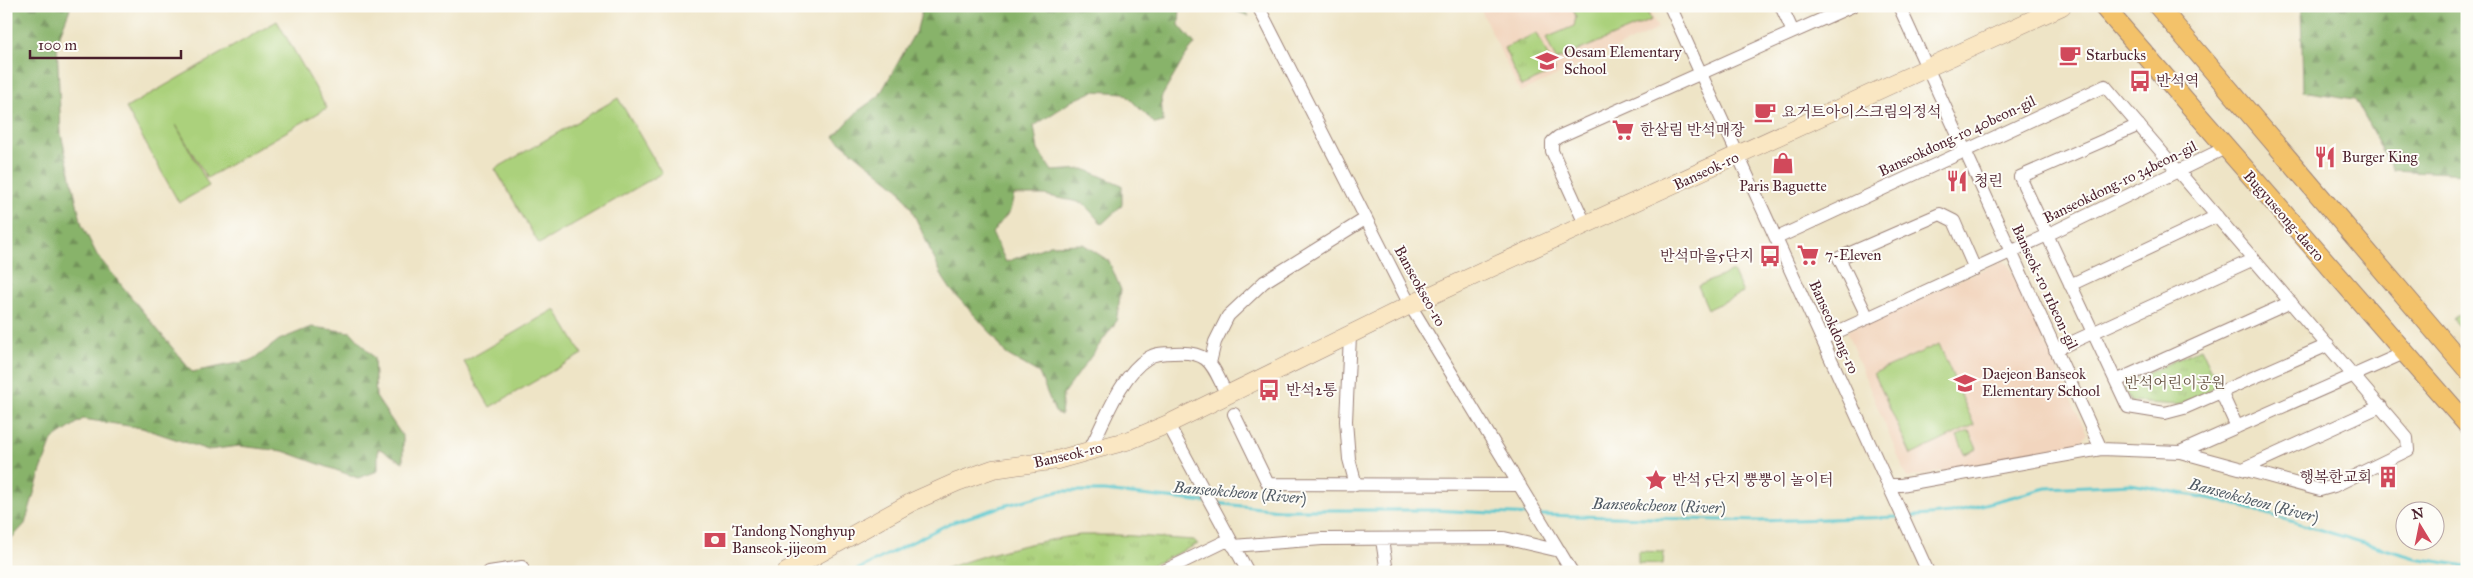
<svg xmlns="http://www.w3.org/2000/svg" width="2473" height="578" viewBox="0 0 2473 578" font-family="'IM FELL Great Primer','Noto Serif KR',serif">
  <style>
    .built { fill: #f2d5be }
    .grass { fill: url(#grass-tufts); stroke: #7a7853 }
    .forest { fill: url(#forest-firs); stroke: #69694b }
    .pitch { fill: #abd17b; stroke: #7a7853 }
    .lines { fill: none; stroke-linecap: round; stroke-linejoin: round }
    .stream { stroke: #5bc8cf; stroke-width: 3 }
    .street-casing { stroke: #9c8278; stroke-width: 14 }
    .secondary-casing { stroke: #9c8278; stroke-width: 19 }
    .primary-casing { stroke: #9c8278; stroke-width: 21 }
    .street { stroke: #fff; stroke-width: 12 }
    .secondary { stroke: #fae7c3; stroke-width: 18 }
    .primary { stroke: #f3c26a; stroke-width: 19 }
    .labels { text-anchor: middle; stroke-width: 4; stroke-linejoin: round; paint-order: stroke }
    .poi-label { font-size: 15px; fill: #4a1f2b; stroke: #fdfcf7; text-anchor: start }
    .street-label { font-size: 15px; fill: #4a1f2b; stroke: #fdfcf7 }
    .park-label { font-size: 15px; fill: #675443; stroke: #fdfcf7 }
    .water-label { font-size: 16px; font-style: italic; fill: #505a64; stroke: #fdfcf7 }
  </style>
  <defs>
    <pattern id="grass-tufts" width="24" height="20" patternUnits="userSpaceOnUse" patternTransform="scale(1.25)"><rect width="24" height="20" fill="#abd17b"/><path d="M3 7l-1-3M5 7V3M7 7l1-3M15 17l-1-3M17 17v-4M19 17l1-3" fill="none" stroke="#95b36a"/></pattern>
    <pattern id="forest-firs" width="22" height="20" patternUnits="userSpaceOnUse" patternTransform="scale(1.25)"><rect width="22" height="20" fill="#88b36b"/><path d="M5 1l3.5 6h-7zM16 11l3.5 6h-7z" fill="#719158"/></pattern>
  </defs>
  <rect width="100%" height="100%" fill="#fdfcf7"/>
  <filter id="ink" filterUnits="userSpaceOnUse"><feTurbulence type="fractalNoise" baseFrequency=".02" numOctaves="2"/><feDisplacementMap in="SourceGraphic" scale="10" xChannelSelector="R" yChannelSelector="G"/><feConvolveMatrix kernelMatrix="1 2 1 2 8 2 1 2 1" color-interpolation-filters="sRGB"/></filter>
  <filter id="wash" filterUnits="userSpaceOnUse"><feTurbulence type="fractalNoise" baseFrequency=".0096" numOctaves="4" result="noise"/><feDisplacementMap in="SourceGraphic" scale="20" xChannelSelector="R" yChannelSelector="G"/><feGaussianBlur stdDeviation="1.12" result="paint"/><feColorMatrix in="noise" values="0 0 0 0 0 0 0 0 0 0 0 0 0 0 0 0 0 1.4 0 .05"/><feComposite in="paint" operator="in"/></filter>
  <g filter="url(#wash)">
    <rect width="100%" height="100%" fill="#eee4c6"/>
    <path class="built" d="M1479,6H1647L1658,29L1520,92Z
      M2002,261L2008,264L2087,434L2079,444L1907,478L1846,331Z"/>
    <path class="grass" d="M1537,33L1555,71L1521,86L1504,48Z
      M2467,307V335L2453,319Z
      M2201,348L2219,386L2178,405L2131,402L2124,389L2125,384Z
      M1080,535H1118L1194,540L1198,544L1137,572H936C984,554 1030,542 1080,535Z"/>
    <path class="forest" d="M6,6H71L57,42L61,134L82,225L97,255L192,372L253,360L279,340L311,327L351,332L374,358L376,397L403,437V462L378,448V471L358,478L283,451L239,446L208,450L142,428L83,419L52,440L40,473L25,524L6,544Z
      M923,6H1180L1179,25L1195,44L1186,55L1161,98L1163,122L1155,124L1124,93L1094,91L1072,101L1034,126L1038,150L1052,171L1084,169L1122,185V205L1102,224L1083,203L1044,195H1014L1010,211L992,233L1006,262L1050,245L1083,244L1109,261L1121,290L1116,322L1063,395L1061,415L1055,412L1039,373L1006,354L991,333L951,290L943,278L911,208L899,189L834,137L858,111L879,96L917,29Z
      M1222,6H1243L1249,16Z
      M2301,6H2467V174L2393,170L2355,99L2303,91Z"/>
    <path class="pitch" d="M1572,6H1645L1651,20L1556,60L1546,38L1574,26L1576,17Z
      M277,21L327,108L207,178L176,125L209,186L179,203L126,108Z
      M618,98L662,173L539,244L495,169Z
      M1733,271L1743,293L1708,309L1698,286Z
      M555,309L582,354L490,407L464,362Z
      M1939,344L1974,425L1911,455L1874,373Z
      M1969,431L1977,449L1965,454L1957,436Z
      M1638,551L1664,552L1663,564L1638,563Z"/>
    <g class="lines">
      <path class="stream" d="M1214,503L1279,510H1432L1532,515
        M1541,515L1759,521L1900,517
        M1906,517L1951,513L2046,488L2131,484L2223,501L2415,558L2467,566
        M853,572L950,523L1007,505L1060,491H1104L1205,502"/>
    </g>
  </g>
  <g filter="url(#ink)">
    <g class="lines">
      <g class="street-casing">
        <path id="street" d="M1258,6L1410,305L1572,572
          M1670,6L1928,572
          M1781,6L1793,32
          M1899,6L2101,449
          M2139,125L2020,177L2128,407L2165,413L2184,408L2328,345
          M1586,226L1552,151V142L1558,137L1852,6
          M1777,238L2105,86L2407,438L2408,450L2334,486L2320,490L2180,452
          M2070,285L2217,216
          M1868,318L1839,258L1940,214L1954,221L1975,269
          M1350,336L1346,421L1349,459L1356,485
          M1822,339L2047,235L2225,148
          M2055,350L2254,259
          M1210,363L1215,342L1228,316L1264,282L1365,219
          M2116,381L2291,302
          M2221,392L2237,427
          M1234,414L1268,484L1520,485
          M1168,424L1248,572
          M1089,451C1104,423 1120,375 1148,358C1155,353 1165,353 1173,353C1211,350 1212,366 1227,395
          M2243,469L2381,406
          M1889,485H1901L2101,449L2180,452L2404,353
          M1382,540L1387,572
          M1233,546L1322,539L1504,538L1560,551
          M489,572L522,567
          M1162,572L1230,539"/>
      </g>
      <g class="secondary-casing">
        <path id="secondary" d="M786,572L912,502L957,482L993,469L1057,460L1089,451L1130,440L1168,424L1410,305L2062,6"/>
      </g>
      <g class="primary-casing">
        <path id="primary" d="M2103,6L2467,424
          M2158,6L2467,369"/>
      </g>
      <use href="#street" class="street"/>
      <use href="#secondary" class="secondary"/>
      <use href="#primary" class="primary"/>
    </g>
  </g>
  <defs>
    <g id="cafe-bare" transform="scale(1.725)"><path d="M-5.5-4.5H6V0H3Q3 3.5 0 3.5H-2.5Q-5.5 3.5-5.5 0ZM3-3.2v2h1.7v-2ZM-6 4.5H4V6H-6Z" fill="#d1495b" stroke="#fdfcf7" stroke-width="2.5" paint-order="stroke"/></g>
    <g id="school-bare" transform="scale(1.725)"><path d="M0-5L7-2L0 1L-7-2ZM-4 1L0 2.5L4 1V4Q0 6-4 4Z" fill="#d1495b" stroke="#fdfcf7" stroke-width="2.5" paint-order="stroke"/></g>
    <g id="bus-bare" transform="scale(1.725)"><path d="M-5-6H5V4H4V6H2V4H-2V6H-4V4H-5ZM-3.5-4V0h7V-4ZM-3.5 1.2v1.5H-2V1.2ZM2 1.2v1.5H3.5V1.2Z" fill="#d1495b" stroke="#fdfcf7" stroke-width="2.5" paint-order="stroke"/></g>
    <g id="supermarket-bare" transform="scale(1.725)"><path d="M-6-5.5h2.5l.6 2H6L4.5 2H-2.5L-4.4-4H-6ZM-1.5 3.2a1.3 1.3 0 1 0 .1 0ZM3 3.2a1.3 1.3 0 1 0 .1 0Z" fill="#d1495b" stroke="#fdfcf7" stroke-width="2.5" paint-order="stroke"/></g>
    <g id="restaurant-bare" transform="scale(1.725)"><path d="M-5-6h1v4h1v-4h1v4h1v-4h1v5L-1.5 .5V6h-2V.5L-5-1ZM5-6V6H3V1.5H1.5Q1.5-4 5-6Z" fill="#d1495b" stroke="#fdfcf7" stroke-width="2.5" paint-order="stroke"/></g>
    <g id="shop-bare" transform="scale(1.725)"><path d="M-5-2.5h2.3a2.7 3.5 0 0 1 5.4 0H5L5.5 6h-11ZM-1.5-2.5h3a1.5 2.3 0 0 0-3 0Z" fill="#d1495b" stroke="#fdfcf7" stroke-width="2.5" paint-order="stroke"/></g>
    <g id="building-bare" transform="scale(1.725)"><path d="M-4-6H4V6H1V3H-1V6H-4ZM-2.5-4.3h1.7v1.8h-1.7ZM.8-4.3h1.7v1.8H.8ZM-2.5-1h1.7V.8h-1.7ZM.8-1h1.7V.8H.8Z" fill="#d1495b" stroke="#fdfcf7" stroke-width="2.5" paint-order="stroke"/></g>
    <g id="sight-bare" transform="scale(1.725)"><path d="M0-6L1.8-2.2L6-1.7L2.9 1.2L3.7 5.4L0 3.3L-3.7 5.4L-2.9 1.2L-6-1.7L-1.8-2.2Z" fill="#d1495b" stroke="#fdfcf7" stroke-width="2.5" paint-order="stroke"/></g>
    <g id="bank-bare" transform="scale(1.725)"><path d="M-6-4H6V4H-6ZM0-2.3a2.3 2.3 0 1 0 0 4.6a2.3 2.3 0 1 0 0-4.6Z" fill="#d1495b" stroke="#fdfcf7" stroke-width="2.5" paint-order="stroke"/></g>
  </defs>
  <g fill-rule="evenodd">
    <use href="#cafe-bare" x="2070" y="55"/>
    <use href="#school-bare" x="1547" y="61"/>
    <use href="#bus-bare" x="2140" y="81"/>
    <use href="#cafe-bare" x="1765" y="112"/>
    <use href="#supermarket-bare" x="1623" y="130"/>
    <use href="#restaurant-bare" x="2325" y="157"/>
    <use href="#shop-bare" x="1783" y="163"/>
    <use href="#restaurant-bare" x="1957" y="181"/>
    <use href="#supermarket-bare" x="1808" y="255"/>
    <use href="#bus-bare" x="1770" y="256"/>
    <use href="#school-bare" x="1965" y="383"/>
    <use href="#bus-bare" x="1269" y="390"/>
    <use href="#building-bare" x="2388" y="477"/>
    <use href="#sight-bare" x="1656" y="480"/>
    <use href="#bank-bare" x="715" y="540"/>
  </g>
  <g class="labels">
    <g class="poi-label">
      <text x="1564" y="57">Oesam Elementary<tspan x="1564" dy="17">School</tspan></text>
      <text x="2086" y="60">Starbucks</text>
      <text x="2156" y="86">반석역</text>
      <text x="1782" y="117">요거트아이스크림의정석</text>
      <text x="1640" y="135">한살림 반석매장</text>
      <text x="2342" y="162">Burger King</text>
      <text x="1974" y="186">청린</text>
      <text x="1783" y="191" text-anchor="middle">Paris Baguette</text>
      <text x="1825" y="260">7-Eleven</text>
      <text x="1754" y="261" text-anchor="end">반석마을5단지</text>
      <text x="1982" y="379">Daejeon Banseok<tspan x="1982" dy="17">Elementary School</tspan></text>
      <text x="1286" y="395">반석2통</text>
      <text x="2372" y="482" text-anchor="end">행복한교회</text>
      <text x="1672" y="485">반석 5단지 뿡뿡이 놀이터</text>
      <text x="732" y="536">Tandong Nonghyup<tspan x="732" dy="17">Banseok-jijeom</tspan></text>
    </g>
    <g class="street-label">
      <text transform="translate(1957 136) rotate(-25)" y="5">Banseokdong-ro 40beon-gil</text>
      <text transform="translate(1706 171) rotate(-25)" y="5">Banseok-ro</text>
      <text transform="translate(2120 182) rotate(-26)" y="5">Banseokdong-ro 34beon-gil</text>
      <text transform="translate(2284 216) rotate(49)" y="5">Bugyuseong-daero</text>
      <text transform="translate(1420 286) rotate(61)" y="5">Banseokseo-ro</text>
      <text transform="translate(2045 287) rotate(65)" y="5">Banseok-ro 11beon-gil</text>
      <text transform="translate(1834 327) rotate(66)" y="5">Banseokdong-ro</text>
      <text transform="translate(1068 455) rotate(-13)" y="5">Banseok-ro</text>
    </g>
    <g class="park-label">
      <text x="2175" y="388">반석어린이공원</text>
    </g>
    <g class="water-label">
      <text transform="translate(1240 492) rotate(5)" y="6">Banseokcheon (River)</text>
      <text transform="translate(2254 500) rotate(15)" y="6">Banseokcheon (River)</text>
      <text transform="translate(1659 505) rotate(2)" y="6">Banseokcheon (River)</text>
    </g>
  </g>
  <rect width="2473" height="578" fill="none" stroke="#fdfcf7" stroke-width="25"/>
  <g transform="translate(2420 526) rotate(350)"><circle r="24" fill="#fdfcf7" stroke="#b5a4a5"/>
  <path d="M0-4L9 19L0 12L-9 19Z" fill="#d1495b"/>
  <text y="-8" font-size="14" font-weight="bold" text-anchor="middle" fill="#4a1f2b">N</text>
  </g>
  <path d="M30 50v8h151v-8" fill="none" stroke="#4a1f2b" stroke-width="2.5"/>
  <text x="38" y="50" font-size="15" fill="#4a1f2b" stroke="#fdfcf7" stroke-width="4" paint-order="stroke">100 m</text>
</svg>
